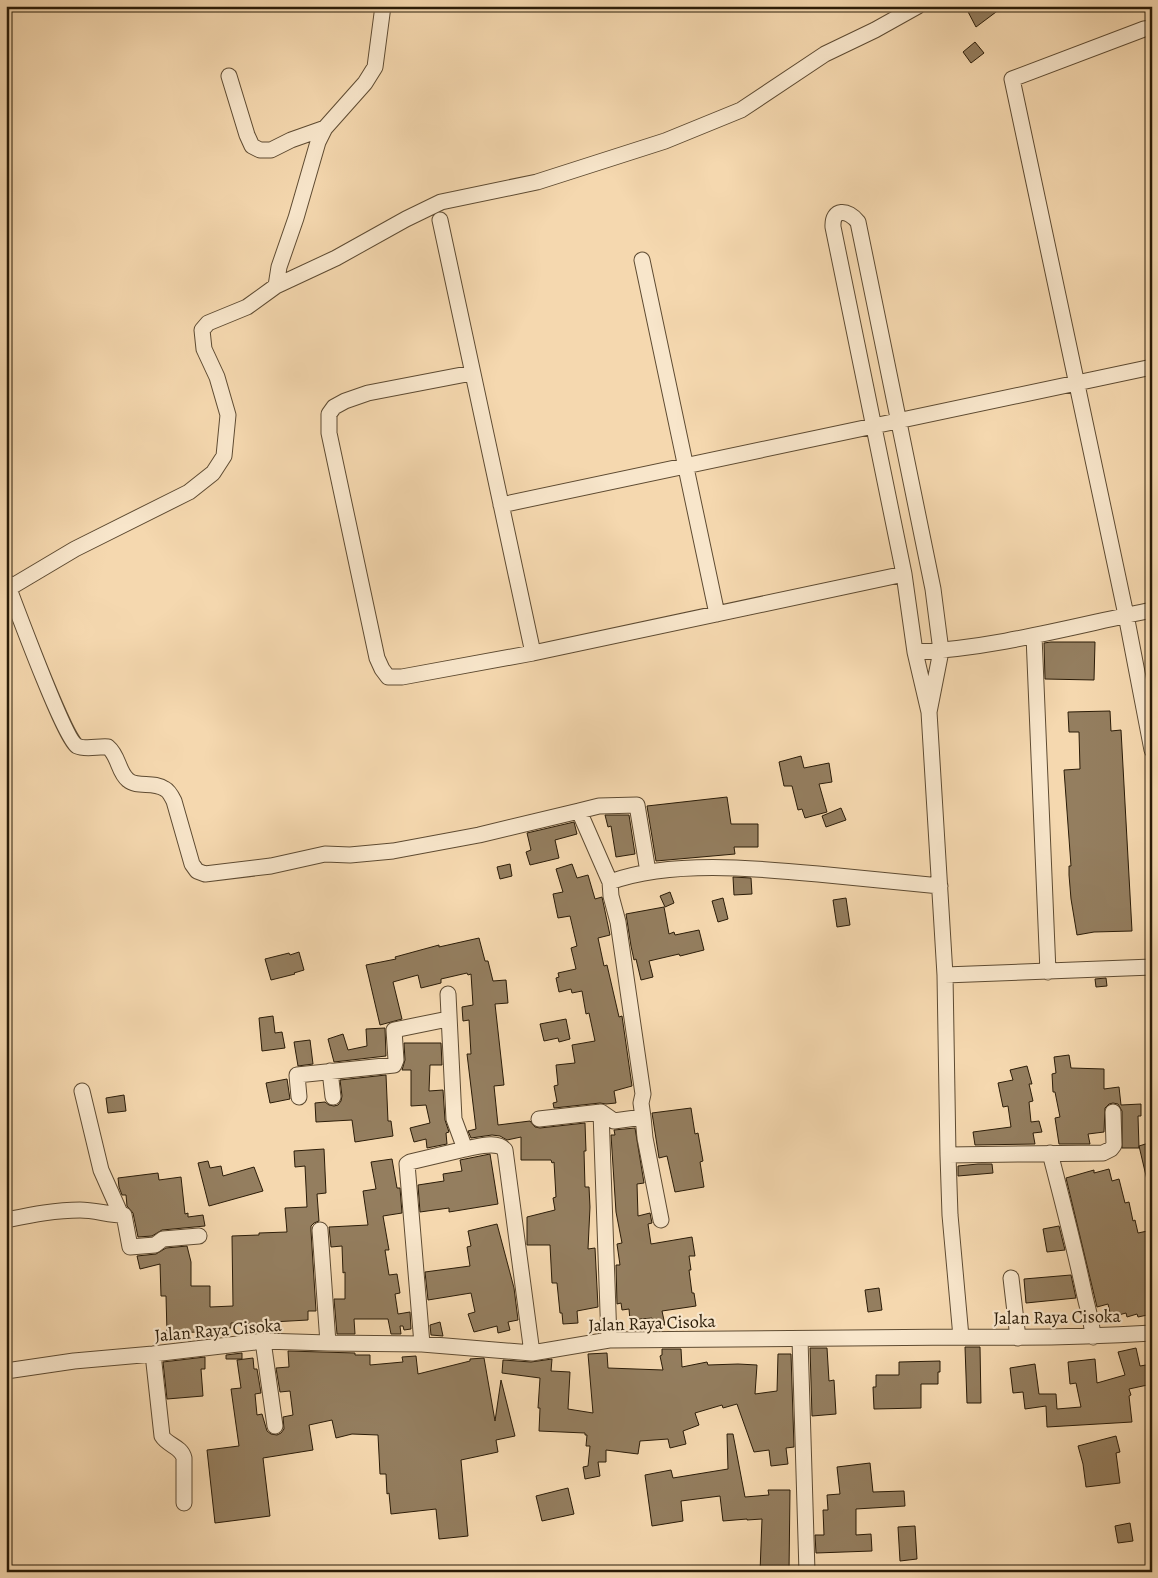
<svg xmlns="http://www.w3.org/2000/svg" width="1158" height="1578" viewBox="0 0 1158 1578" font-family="Alegreya,serif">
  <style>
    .building { fill: #947e5f; stroke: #2b1c08 }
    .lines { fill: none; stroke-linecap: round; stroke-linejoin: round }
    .minor-casing { stroke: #5e4b32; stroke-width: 17 }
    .minor { stroke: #f8e6cb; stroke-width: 15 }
    .labels { text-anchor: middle; stroke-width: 4.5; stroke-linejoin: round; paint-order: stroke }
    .street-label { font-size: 18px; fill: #2b1c08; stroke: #f8e6cb }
  </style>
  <rect width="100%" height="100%" fill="#f5d8af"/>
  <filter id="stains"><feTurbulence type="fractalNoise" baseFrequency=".004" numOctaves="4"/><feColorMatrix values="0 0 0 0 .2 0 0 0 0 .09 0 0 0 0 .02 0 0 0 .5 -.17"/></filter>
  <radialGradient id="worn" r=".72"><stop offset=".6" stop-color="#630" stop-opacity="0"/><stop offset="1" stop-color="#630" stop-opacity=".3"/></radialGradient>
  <path class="building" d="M965,6H1004L976,27Z
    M975,42L984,53L971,63L963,52Z
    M1051,642H1095L1094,680L1045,679L1044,643Z
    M1110,711L1111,731L1121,730L1132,931L1094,932L1077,935L1071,899L1069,875V866H1071L1064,770L1080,769L1079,732H1069L1068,712Z
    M801,756L804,768L829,763L832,782L819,784L827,812L805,818L802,809L798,810L792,786H784L779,762Z
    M727,797L731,824H758V847H734L735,854L656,861L647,806Z
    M841,808L846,820L826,827L822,816Z
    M605,815H629L635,854L616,857L611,826L608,827Z
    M574,822L577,834L555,840L559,858L530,865L526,852L531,850L527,833Z
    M510,864L512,876L500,879L497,867Z
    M572,864L577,878L588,875L595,899L602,897L610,935L598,938L604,966L607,965L619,1017L622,1016L632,1086L614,1091L616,1103L606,1104L600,1103L554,1108L553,1103L557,1102L554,1086L558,1085L556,1065L575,1063L572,1045L595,1041L589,1013L586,1014L582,991L572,993L571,989L559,992L556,978L559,977L558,973L576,969L571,948L577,946L570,916L558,918L553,894L563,892L556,869Z
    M733,877L751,878L752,894L734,895Z
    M670,892L674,903L665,907L660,896Z
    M723,898L728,919L718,922L712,901Z
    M846,898L850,925L837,927L833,900Z
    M664,907L669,934L674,932L675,935L699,930L704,950L680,956L679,954L649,961L653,977L641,980L636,959L634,960L631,946L626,914Z
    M479,938L485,961H488L493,981L506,980L508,1003L495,1004L504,1085L494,1086L498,1125L530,1121L535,1127L540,1128L585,1123L586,1151H584L585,1187H589L590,1207L588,1249L595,1248L598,1307L577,1311L578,1323L563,1324L562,1313H560L557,1283H552L550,1245H527V1217L555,1210L553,1198L556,1197L554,1162L552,1163L551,1160H521V1137L507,1140L500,1136L492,1135L471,1138L468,1131L476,1129L467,1054H471L469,1020L463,1021L462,1007L473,1005L471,974L468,975L467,973L441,979V983L421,988L418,975L393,982L402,1019L380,1025L366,965L396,959L395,957L439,945V947Z
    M299,952L304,970L294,973L295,974L271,980L265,959L289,953L290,955Z
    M1106,978L1107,986L1096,987L1095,979Z
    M273,1016L275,1033L282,1032L285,1048L262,1051L259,1018Z
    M566,1019L570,1039L559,1042L558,1038L544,1041L540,1024Z
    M385,1028L386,1056L334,1062L328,1039L343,1034L348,1050L367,1046L366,1029Z
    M310,1040L313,1064L298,1066L294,1042Z
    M404,1043H441L442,1065H430L429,1091L443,1090L445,1120L449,1132L446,1133L447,1144L427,1148L426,1139L414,1142L410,1128L430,1123L426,1105L411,1106V1070H402L405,1060Z
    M1069,1055L1071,1068L1104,1069V1089L1119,1087L1121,1105L1141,1104V1116H1138L1139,1148H1122V1111L1118,1104L1113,1103L1109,1104L1105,1108L1104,1132L1088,1134L1090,1144H1059L1055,1118L1060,1117L1055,1092H1053L1052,1074L1056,1073L1054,1057Z
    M1027,1066L1032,1084H1029L1033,1101L1029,1102L1031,1122L1039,1121L1042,1132L1033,1133L1035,1144L975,1145L973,1132L1011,1127L1008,1106L1003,1107L998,1083L1013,1080L1010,1070Z
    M386,1075L388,1121H391L393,1136L355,1142L352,1120L316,1122L315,1103L325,1102L329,1105L334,1106L338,1105L341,1101L342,1096L340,1080Z
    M287,1079L290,1099L270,1103L266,1083Z
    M124,1095L126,1111L108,1113L106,1098Z
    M691,1108L695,1134L698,1133L703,1161L700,1162L704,1187L675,1192L667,1156L659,1158L652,1113Z
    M635,1128L644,1183L637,1184L638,1216L650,1213L652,1223L648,1224L651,1244L692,1237L695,1256H689L691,1270H689L692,1293H694L696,1306L662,1311L665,1325L654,1327L652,1318L630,1320L629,1309L622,1310L621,1303L617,1304L616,1265H620L617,1244L622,1243L616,1212L611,1135H615L614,1130Z
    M1152,1142V1180H1147L1139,1146Z
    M324,1149L326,1193L317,1194L319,1221L314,1223L311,1226V1231L316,1311H308V1320L272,1322V1324L231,1323V1328L198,1330V1332L167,1333L166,1296H161L160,1264L140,1269L137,1256L156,1254L166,1248L187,1246L191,1262V1286H210V1307L233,1306L232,1236L259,1235V1233L287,1232L285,1208L307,1207L305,1166L295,1167L294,1151Z
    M490,1154L498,1204L449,1212V1208L420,1212L418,1185L444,1181L443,1174L462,1171L460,1160Z
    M392,1159L397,1188H400L402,1213L383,1216L389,1250H385L389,1275L397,1274L400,1293L395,1294L398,1314L410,1312L411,1329L404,1330L403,1326H400L401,1334H391L388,1319H354L355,1334H337L334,1299H345V1272L343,1273L342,1246L331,1247L329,1227L368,1225L363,1191L376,1189L371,1162Z
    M208,1161L210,1168L221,1166L223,1176L254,1167L263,1191L209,1206L198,1163Z
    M978,1164H992L993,1173L958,1176V1166Z
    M1109,1169L1112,1181L1119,1179L1125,1203L1129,1202L1133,1221L1135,1220L1138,1233L1152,1230V1314L1138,1317L1137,1314L1127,1317L1126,1313L1111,1317L1108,1304L1097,1307L1066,1178L1094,1170V1173Z
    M158,1173L159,1180L181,1177L185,1214L188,1213V1217L203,1215L205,1226L162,1230L152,1236L138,1237L133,1213L127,1206L126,1195H122L119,1187L118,1178Z
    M497,1224L514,1288L518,1320L508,1322L510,1330L498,1333L497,1326L474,1332L468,1314L475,1312L471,1293L428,1300L425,1272L470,1266L467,1247L471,1246L468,1231Z
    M1059,1226L1065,1250L1047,1252L1043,1229Z
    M1071,1275L1076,1298L1026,1303L1024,1279Z
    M879,1288L882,1310L868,1312L865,1290Z
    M440,1322L443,1336L431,1335L430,1325Z
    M965,1347H980L981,1403H967Z
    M810,1348H827L829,1381L834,1380L836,1414L812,1416Z
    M1136,1348L1140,1366L1152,1364V1384L1129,1389L1131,1395L1129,1396L1132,1422L1047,1427L1046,1406L1025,1409L1023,1392L1013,1393L1010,1368L1035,1364L1039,1394H1056L1057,1409L1081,1407L1076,1383L1070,1384L1068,1362L1095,1359L1097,1383L1125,1375L1118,1352Z
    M662,1349H681L682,1367L707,1362L708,1365L738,1364L757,1365L755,1394L777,1391L778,1354H791L794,1447L786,1448L788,1464L771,1466L769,1450L754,1452L737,1404L723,1408L722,1405L695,1413L699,1425L683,1431L686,1444L670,1448L668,1439L640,1441L638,1454L606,1450V1462H598L600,1476L585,1479L583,1467L588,1466L590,1446H586L587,1435H585V1433L539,1431L540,1408H538L540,1378L502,1373L503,1360L531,1362L552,1359L551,1371L570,1372L568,1409L593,1413L588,1354L607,1353L608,1368L663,1370L660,1356L662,1355Z
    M288,1351L355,1353V1355H370V1365L403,1362L402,1357L416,1356L418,1374L470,1361V1359L484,1358L495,1421L501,1380L515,1436L496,1440L498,1452L461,1460L468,1536L439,1539L436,1509L391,1514L389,1493L387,1494L386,1474H380L378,1435L352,1434L336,1438L332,1420L309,1425L313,1450L263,1458L270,1516L215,1523L207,1450L239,1446L231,1389L241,1388L237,1360L253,1358L254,1369H257L261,1393L255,1394L257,1415L262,1414L267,1431L271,1434L277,1435L281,1433L284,1429L283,1417L293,1415L290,1391L280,1392L276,1368L289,1367Z
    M242,1353V1359H226V1355Z
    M205,1357V1369H201L203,1396L167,1399L163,1362Z
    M940,1361V1372H938V1384H921V1408L874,1409L873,1387H876V1375H899V1362Z
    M727,1434H733L745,1497L769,1495L768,1490H790L789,1572H760L762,1519L747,1520V1519L723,1521L720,1496L681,1501L683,1521L652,1526L645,1475L671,1470L673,1478L728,1469Z
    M1116,1436L1120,1452L1116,1453L1120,1483L1086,1487L1083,1464L1078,1446Z
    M870,1463L873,1492L904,1491L905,1506L856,1509V1535L871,1534L872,1551L816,1553L815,1535H824L823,1510H828L827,1495L840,1494L837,1467Z
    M568,1488L574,1514L542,1521L536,1496Z
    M1130,1523L1133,1541L1118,1543L1115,1526Z
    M915,1526L917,1559L900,1561L898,1527Z"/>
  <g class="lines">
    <g class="minor-casing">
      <path id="minor" d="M1152,28L1144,29L1012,79L1126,615L1152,750
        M229,76L247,135L252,146L260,150H271L291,140L325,128
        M440,220L533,653
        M642,260L717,614
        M276,286L279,267L296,218L318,142L325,128L365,83L375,67L383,6
        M472,373L368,393L345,401L334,407L329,414V433L377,658L382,669L388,677H402L533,653L904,574
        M501,505C718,460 935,412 1152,367
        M6,581C14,602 65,740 77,746C85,750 99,746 108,747C119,756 118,772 128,780C137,788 154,781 165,789C169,791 172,797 174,801L192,864L197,871L205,874L271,866L325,854L350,855L393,851L479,835L579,811L610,882L611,896L618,922L643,1094L641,1103L643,1117L614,1121L601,1112L609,1340
        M6,590L75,549L189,492L213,473L224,456L228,415L217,377L204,349L202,330L208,323L247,307L276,286L336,258L406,219L441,202L537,182L665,141L741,110L825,54L875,30L918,6
        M1034,636L1048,972
        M915,652C996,648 1074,626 1152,610
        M929,712L941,651L933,589L858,222C848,209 832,208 833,227L904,574L915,652L929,712L945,975L948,1155L950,1215L961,1337
        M579,811L599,806L637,805L648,872
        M610,882C670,860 755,868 818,874C859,878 899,882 940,886
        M945,975L1152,967
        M448,994L454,1119L465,1149C477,1147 497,1140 505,1150L532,1353
        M330,1071L333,1097
        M82,1091L101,1170L121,1215
        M299,1097L297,1075L394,1065L396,1060L394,1030L448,1019
        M643,1117L645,1138L661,1220
        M539,1119L601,1112
        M1050,1153C1062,1199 1074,1245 1084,1292C1087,1307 1092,1321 1093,1337
        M948,1155L1103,1153L1111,1149L1114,1145L1113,1112
        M6,1220C31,1215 55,1210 80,1210C95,1210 109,1215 124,1215L130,1247L155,1245L163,1239L199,1236
        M320,1230L328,1343
        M1011,1278L1018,1338
        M800,1339L807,1572
        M263,1341L275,1426
        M422,1344L407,1164L410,1162L465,1149
        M153,1354L162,1436C168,1446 181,1446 184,1458V1503
        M6,1371L74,1361L153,1354L263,1341L328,1343L422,1344L532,1353L609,1340L961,1337C1025,1338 1088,1337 1152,1333"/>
    </g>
    <use href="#minor" class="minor"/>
  </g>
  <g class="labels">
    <g class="street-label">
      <text transform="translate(1057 1317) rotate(-1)" y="6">Jalan Raya Cisoka</text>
      <text transform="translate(652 1323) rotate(-2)" y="6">Jalan Raya Cisoka</text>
      <text transform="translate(218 1330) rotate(-5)" y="6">Jalan Raya Cisoka</text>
    </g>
  </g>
  <rect width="1158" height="1578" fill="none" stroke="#f5d8af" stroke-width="25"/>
  <rect x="8" y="8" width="1143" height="1563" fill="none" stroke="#2b1c08" stroke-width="2.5"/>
  <rect x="12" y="12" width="1133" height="1553" fill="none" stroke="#2b1c08"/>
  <rect width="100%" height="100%" filter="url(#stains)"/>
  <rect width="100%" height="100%" fill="url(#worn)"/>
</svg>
